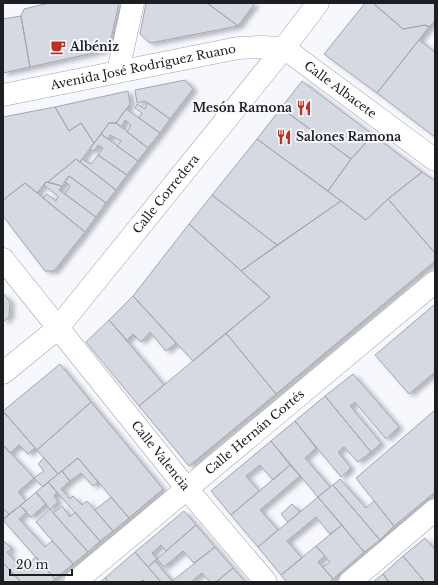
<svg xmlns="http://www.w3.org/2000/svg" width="438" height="585" viewBox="0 0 438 585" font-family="'Libre Baskerville',serif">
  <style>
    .building { fill: #d5d9e2; stroke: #a3a6af; filter: url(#shadow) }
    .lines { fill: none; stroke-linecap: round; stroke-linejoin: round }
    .minor-casing { stroke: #a0a4ac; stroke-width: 23 }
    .minor { stroke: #fff; stroke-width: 22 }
    .labels { text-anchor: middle; stroke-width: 4; stroke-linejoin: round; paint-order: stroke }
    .poi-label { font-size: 12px; font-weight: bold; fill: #1d1e21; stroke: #f6f8fe; text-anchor: start }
    .street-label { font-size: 12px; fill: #1d1e21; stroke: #f6f8fe }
  </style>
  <defs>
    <filter id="shadow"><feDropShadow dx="4.5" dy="2.5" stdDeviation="2" flood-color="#0004"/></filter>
  </defs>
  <rect width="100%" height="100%" fill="#f6f8fe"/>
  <path class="building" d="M49,3H119L110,43L102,51L30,67L21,16L24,9Z
    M146,3H207L238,26L150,43L140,34Z
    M207,3H255L238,26Z
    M365,3H373L403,29L425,25L429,27L377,93L324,54Z
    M373,3H435V20L429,27L425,25L403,29Z
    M21,16L30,67L3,73V19Z
    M419,40L435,52V137L377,93Z
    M185,80L193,89L170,119L145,101L137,103L135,90Z
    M302,81L373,135L351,159L281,108Z
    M128,91L130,104L116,123H109L94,143L81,123L69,131L55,107Z
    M148,103L170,119L160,133L139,118L142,113L135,108L137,104L145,109Z
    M55,107L69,131L81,123L94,143L80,162L76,159L48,182H46L37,193L25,183L3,200V117Z
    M281,108L351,159L328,191L257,139Z
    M126,109L160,133L148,148L127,132L131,125L125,120L121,127L116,123Z
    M109,123H116L148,148L138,161L117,146L121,141L110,135L108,139L101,134Z
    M101,134L138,161L127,175L98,155L103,148L98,145L94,151L90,149Z
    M373,135L422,172L388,199L366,220L328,191L351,159Z
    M257,139L341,201L277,245L212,195Z
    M98,155L127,175L116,190L80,162L82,159L91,164Z
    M76,159L116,190L106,203L69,176L62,186L48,182Z
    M422,172L435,181V253L388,199Z
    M69,176L106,203L96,217L65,194L70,186L65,181Z
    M46,182L62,186L59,190L96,217L85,232L43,198L47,194L56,201L58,196L44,185Z
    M25,183L85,232L54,271H45L3,216V200Z
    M212,195L277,245L241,271L189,224Z
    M388,199L435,253V261L276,394L226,333L270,297L241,271L341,201L366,220Z
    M189,224L270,297L193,361L133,296Z
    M3,293L10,302L9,317L3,322Z
    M133,296L176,343L166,351L150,332L141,342L133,334L127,340L109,320Z
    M435,304V372L409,394L375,355Z
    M109,320L164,385L139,406L86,342Z
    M226,333L276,394L189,466L139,406Z
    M60,364L91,402L37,450L3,411Z
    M353,374L399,427L386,439L355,402L350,406L381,443L371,452L325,396Z
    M325,396L371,452L358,462L344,447L338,452L351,468L341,477L295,421Z
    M91,402L163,489L129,518L78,458L58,474L37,450Z
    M435,410V492L394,526L356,478Z
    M3,411L35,448L28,454L19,445L10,453L3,445Z
    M295,421L316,448L305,458L330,487L318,497L271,441Z
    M271,441L290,465L273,480L260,465L246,476L259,491L231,515L211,491Z
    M3,445L34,478L18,492L26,501L9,514L3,508Z
    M44,458L58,474L43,487L34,478L44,471L38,464Z
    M78,458L98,482L93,486L81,473L70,481L62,471Z
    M290,465L300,476L260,510L278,530L258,547L231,515Z
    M62,471L70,481L61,489L70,499L73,496L82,505L87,501L113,531L100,541L48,482Z
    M340,479L366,508L374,501L394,526L380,540L333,485Z
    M48,482L57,492L54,496L58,502L50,509L36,492Z
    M333,485L380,540L364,552L318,497Z
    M36,492L46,504L31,517L20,506Z
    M111,497L129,518L113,531L95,510Z
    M318,497L342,525L330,534L316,517L287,541L302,558L281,575L258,547Z
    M292,504L300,512L288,522L281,514Z
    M20,506L27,512L19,519L45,547L52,541L73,564L55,579L3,520Z
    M62,506L70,517L75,512L100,541L88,552L53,513Z
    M3,508L9,514L3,519Z
    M50,509L88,552L73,564L36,522Z
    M184,511L196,525L166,551L161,545L152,553L157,559L148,567L135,552Z
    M196,525L215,547L194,563L183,551L164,567L157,559Z
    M342,525L364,552L333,579L323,567L330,562L316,546Z
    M425,538L435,550V582H425L403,556Z
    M3,540L12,549L7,552L22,569L36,557L55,579L51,582H21L3,563Z
    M316,546L325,556L318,562L333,579L329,582H287L281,575Z
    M215,547L233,568L216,582H210L202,573L191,582H171Z
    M135,552L161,582H145L143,580L140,582H109L105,578Z
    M403,556L425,582H389L383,574Z
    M155,561L172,581L171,582H161L148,567Z
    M3,563L21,582H3Z
    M233,568L245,582H216Z
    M383,574L389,582H373Z
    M105,578L109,582H100Z"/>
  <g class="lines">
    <g class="minor-casing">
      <g id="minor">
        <path id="s1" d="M284,48L435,160"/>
        <path d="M118,71L133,3"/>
        <path id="s2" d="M3,95L238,48L261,47L284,48"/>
        <path id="s3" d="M3,259L187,489L266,582"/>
        <path id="s4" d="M3,373L57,329L284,48L318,3"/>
        <path id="s5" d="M75,582L435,282"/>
        <path d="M350,582L435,510"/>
      </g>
    </g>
    <use href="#minor" class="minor"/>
  </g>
  <defs>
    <g id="cafe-bare" transform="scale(1.2)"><path d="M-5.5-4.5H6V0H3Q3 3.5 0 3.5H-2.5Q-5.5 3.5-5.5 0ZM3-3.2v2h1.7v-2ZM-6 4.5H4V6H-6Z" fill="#bd311f" stroke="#f6f8fe" stroke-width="2.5" paint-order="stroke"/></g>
    <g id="restaurant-bare" transform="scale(1.2)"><path d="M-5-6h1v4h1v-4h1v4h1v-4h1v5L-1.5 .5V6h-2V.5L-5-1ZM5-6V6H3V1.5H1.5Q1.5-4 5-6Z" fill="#bd311f" stroke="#f6f8fe" stroke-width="2.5" paint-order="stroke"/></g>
  </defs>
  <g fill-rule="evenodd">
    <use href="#cafe-bare" x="58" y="47"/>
    <use href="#restaurant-bare" x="304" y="108"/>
    <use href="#restaurant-bare" x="284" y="137"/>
  </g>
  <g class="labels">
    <g class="poi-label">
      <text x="70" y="51">Albéniz</text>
      <text x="292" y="112" text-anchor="end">Mesón Ramona</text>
      <text x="296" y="141">Salones Ramona</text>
    </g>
    <g class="street-label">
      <text dy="4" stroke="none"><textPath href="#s2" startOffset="143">Avenida José Rodríguez Ruano</textPath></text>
      <text dy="4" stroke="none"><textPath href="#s1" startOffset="70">Calle Albacete</textPath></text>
      <text dy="4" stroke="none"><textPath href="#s4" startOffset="243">Calle Corredera</textPath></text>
      <text dy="4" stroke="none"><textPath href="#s5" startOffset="234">Calle Hernán Cortés</textPath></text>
      <text dy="4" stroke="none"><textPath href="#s3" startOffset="252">Calle Valencia</textPath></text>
    </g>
  </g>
  <rect width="438" height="585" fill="none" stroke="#1d1e21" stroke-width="8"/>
  <path d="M10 569v6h62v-6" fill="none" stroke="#1d1e21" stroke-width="2"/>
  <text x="16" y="569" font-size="12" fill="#1d1e21" stroke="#f6f8fe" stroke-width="3" paint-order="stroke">20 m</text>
</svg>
